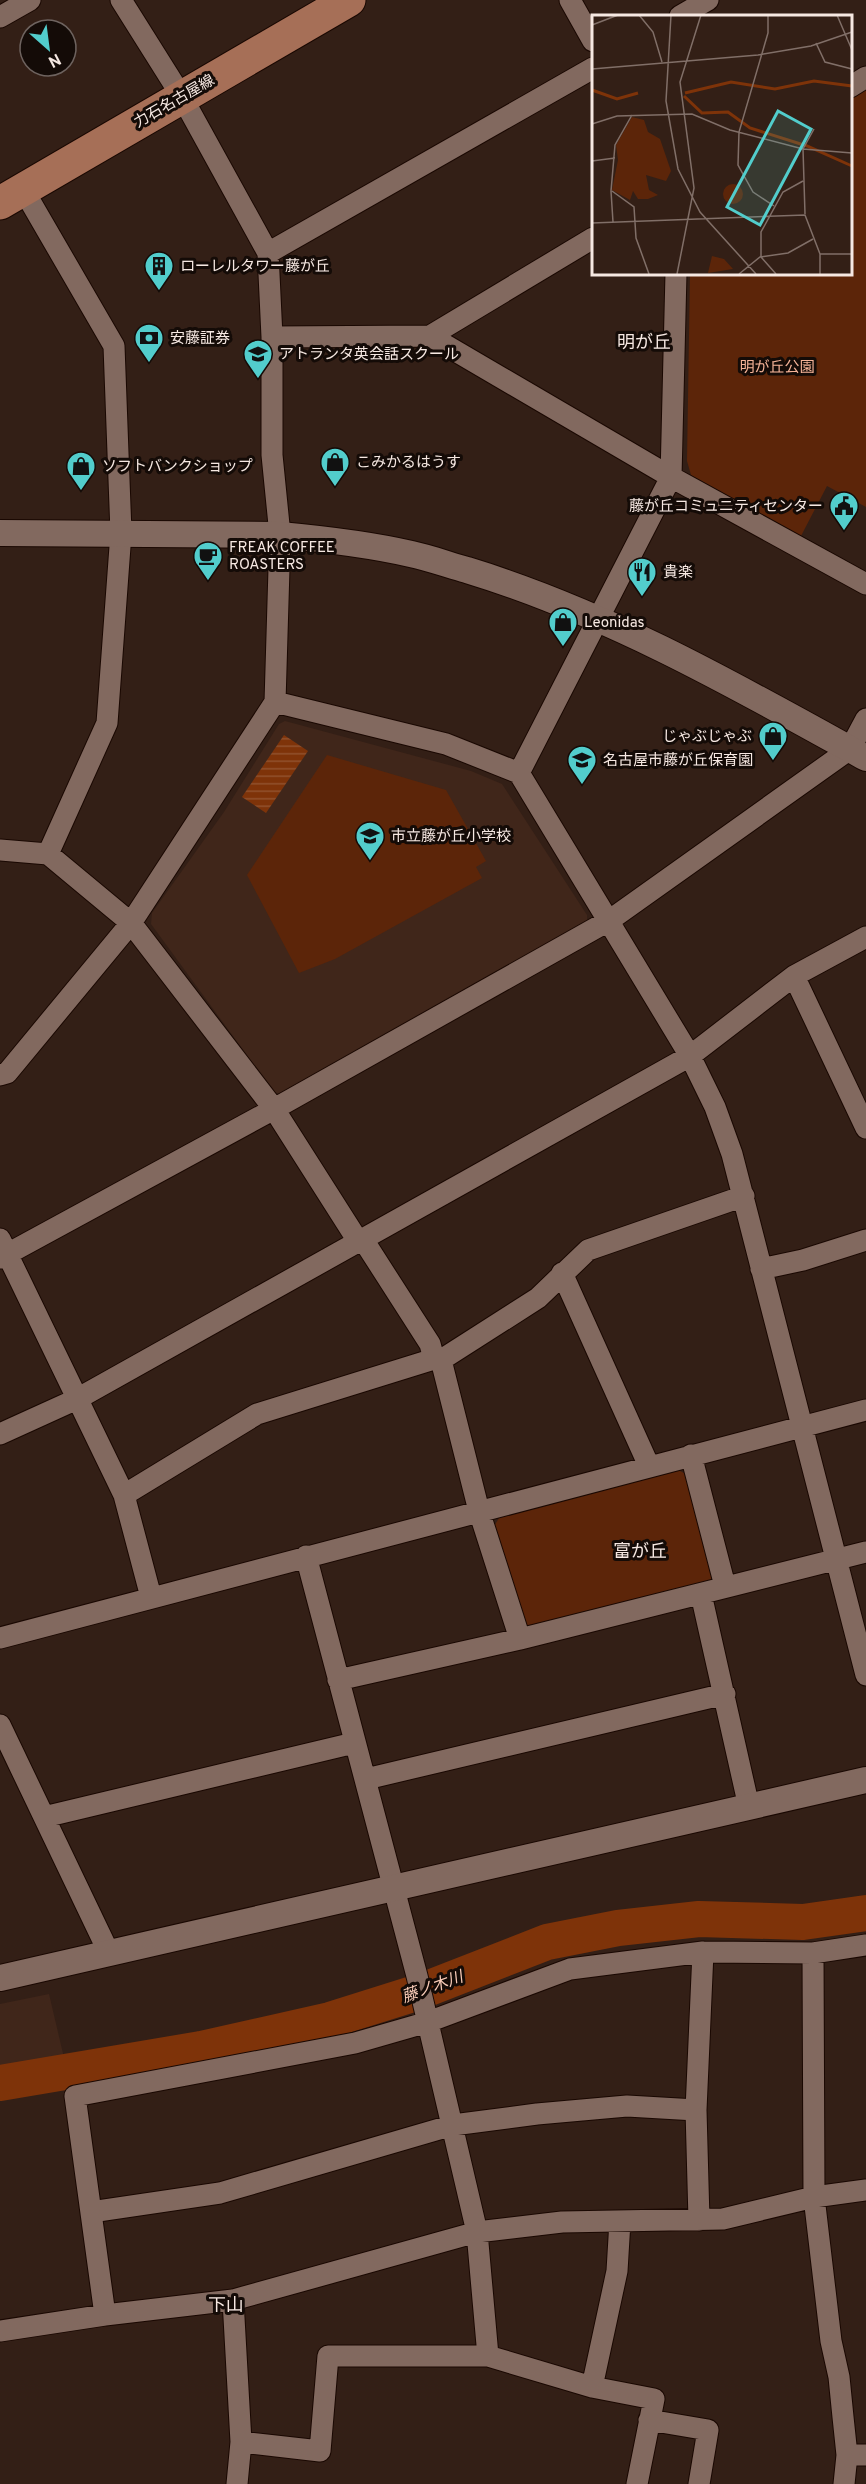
<svg xmlns="http://www.w3.org/2000/svg" width="866" height="2484" viewBox="0 0 866 2484" font-family="Overpass,'Noto Sans JP',sans-serif">
  <style>
    .built { fill: #40261a }
    .green { fill: #5c2509 }
    .water { fill: url(#water-rules) }
    .lines { fill: none; stroke-linecap: round; stroke-linejoin: round }
    .river { stroke: #7e3309; stroke-width: 36 }
    .minor-casing { stroke: #1a0802; stroke-width: 23 }
    .tertiary-casing { stroke: #1a0802; stroke-width: 28 }
    .primary-casing { stroke: #1a0802; stroke-width: 35 }
    .minor { stroke: #82695f; stroke-width: 21 }
    .tertiary { stroke: #82695f; stroke-width: 26 }
    .primary { stroke: #a66f57; stroke-width: 33 }
    .labels { text-anchor: middle; stroke-width: 6; stroke-linejoin: round; paint-order: stroke }
    .street-label { font-size: 15px; fill: #f6e8e2; stroke: #140b07 }
    .poi-label { font-size: 15px; fill: #f6e8e2; stroke: #140b07; text-anchor: start }
    .park-label { font-size: 15px; fill: #f6b498; stroke: #140b07 }
    .water-label { font-size: 16px; font-style: italic; fill: #f9ccb8; stroke: #140b07 }
    .quarter-label { font-size: 18px; fill: #f6e8e2; stroke: #140b07 }
    .inset-river { fill: none; stroke: #7e3309; stroke-width: 3 }
    .inset-road { fill: none; stroke: #816f68; stroke-width: 1.5 }
    .view { fill: #52cdcc; fill-opacity: 0.15; stroke: #52cdcc; stroke-width: 3 }
    .inset-edge { fill: none; stroke: #f6e8e2; stroke-width: 3 }
  </style>
  <defs>
    <pattern id="water-rules" width="6" height="5" patternUnits="userSpaceOnUse" patternTransform="scale(1.5)"><rect width="6" height="5" fill="#7e3309"/><path d="M0 2.5h6" fill="none" stroke="#91512d"/></pattern>
  </defs>
  <rect width="100%" height="100%" fill="#331f16"/>
  <path class="built" d="M285,721L471,771L502,784L587,915V923L286,1096L274,1092L151,924L152,913L224,812L279,724Z
    M49,1994L65,2062L0,2073V2004Z"/>
  <path class="green" d="M866,90V507L827,486L801,536L691,475L687,461L690,273H850V100Z
    M327,755L446,790L486,861L476,867L482,878L335,959L299,973L247,875Z
    M676,1469L690,1476L715,1573L708,1584L531,1628L519,1620L493,1528L499,1518Z"/>
  <path class="water" d="M284,735L308,751L266,813L242,797Z"/>
  <g class="lines">
    <path class="river" d="M0,2083L201,2049L330,2020L419,1992L547,1942L618,1928L699,1919L803,1922L866,1913"/>
    <g class="minor-casing">
      <path id="minor" d="M570,0L593,41
        M680,16L708,0
        M0,17L30,0
        M850,87L866,77
        M23,189L114,346L121,533L107,723L48,854
        M268,253L593,68
        M430,336L671,477L866,584
        M272,337L430,336L593,238
        M275,702L446,744L519,773L690,1056L715,1107L732,1154L866,1675
        M519,773L671,477L676,273
        M0,850L48,854L131,923L274,1109L358,1241
        M794,976L866,1128
        M0,1075L7,1073L131,923L275,702L280,535L272,455V337L268,253L182,97L121,0
        M362,1238L430,1344L434,1359
        M0,1239L124,1495L151,1597
        M0,1258L274,1109L610,920L850,749L866,719
        M761,1269L803,1260L866,1240
        M562,1273L649,1466
        M441,1360L479,1511L520,1639
        M0,1434L77,1399L690,1056L794,976L866,937
        M691,1455L725,1586
        M124,1495L257,1414L434,1359L441,1360L538,1298L588,1250L744,1196
        M306,1556L417,1976L477,2232L488,2356
        M701,1594L749,1807
        M0,1638L866,1410
        M338,1680L520,1639L866,1552
        M0,1725L109,1953
        M366,1779L725,1694
        M44,1817L354,1743
        M813,1953L814,2197L831,2341L839,2377L843,2417L847,2455L844,2484
        M91,2212L220,2193L453,2125L537,2114L627,2106L696,2110
        M699,2220L696,2110L703,1952
        M233,2300L241,2442L237,2484
        M105,2315L75,2096L355,2043L428,2022L570,1969L703,1952L813,1953L866,1945
        M0,2331L105,2315L233,2300L477,2232L562,2222L723,2219L814,2197L866,2190
        M592,2387L617,2271L620,2221
        M649,2420L708,2430L699,2484
        M241,2442L320,2451L328,2356H488L592,2387L654,2399L637,2484
        M847,2455H866"/>
    </g>
    <g class="tertiary-casing">
      <path id="tertiary" d="M0,533L280,535C323,539 368,544 411,554C430,558 449,565 467,570C608,613 738,687 866,758
        M0,1978L866,1780"/>
    </g>
    <g class="primary-casing">
      <path id="primary" d="M0,203L349,0"/>
    </g>
    <use href="#minor" class="minor"/>
    <use href="#tertiary" class="tertiary"/>
    <use href="#primary" class="primary"/>
  </g>
  <defs>
    <g id="building-pin" transform="scale(1.5)"><path d="M0 17L-7.5 6A9.5 9.5 0 1 1 7.5 6Z" fill="#52cdcc" stroke="#140b07"/><path d="M-4-6H4V6H1V3H-1V6H-4ZM-2.5-4.3h1.7v1.8h-1.7ZM.8-4.3h1.7v1.8H.8ZM-2.5-1h1.7V.8h-1.7ZM.8-1h1.7V.8H.8Z" fill="#111"/></g>
    <g id="bank-pin" transform="scale(1.5)"><path d="M0 17L-7.5 6A9.5 9.5 0 1 1 7.5 6Z" fill="#52cdcc" stroke="#140b07"/><path d="M-6-4H6V4H-6ZM0-2.3a2.3 2.3 0 1 0 0 4.6a2.3 2.3 0 1 0 0-4.6Z" fill="#111"/></g>
    <g id="school-pin" transform="scale(1.5)"><path d="M0 17L-7.5 6A9.5 9.5 0 1 1 7.5 6Z" fill="#52cdcc" stroke="#140b07"/><path d="M0-5L7-2L0 1L-7-2ZM-4 1L0 2.5L4 1V4Q0 6-4 4Z" fill="#111"/></g>
    <g id="shop-pin" transform="scale(1.5)"><path d="M0 17L-7.5 6A9.5 9.5 0 1 1 7.5 6Z" fill="#52cdcc" stroke="#140b07"/><path d="M-5-2.5h2.3a2.7 3.5 0 0 1 5.4 0H5L5.5 6h-11ZM-1.5-2.5h3a1.5 2.3 0 0 0-3 0Z" fill="#111"/></g>
    <g id="civic-pin" transform="scale(1.5)"><path d="M0 17L-7.5 6A9.5 9.5 0 1 1 7.5 6Z" fill="#52cdcc" stroke="#140b07"/><path d="M-.6-6.5H3V-4.5H.6V-3L4-1V1h2V6H-6V1h2V-1L-.6-3ZM-1.2 2.5V6h2.4V2.5Z" fill="#111"/></g>
    <g id="cafe-pin" transform="scale(1.5)"><path d="M0 17L-7.5 6A9.5 9.5 0 1 1 7.5 6Z" fill="#52cdcc" stroke="#140b07"/><path d="M-5.5-4.5H6V0H3Q3 3.5 0 3.5H-2.5Q-5.5 3.5-5.5 0ZM3-3.2v2h1.7v-2ZM-6 4.5H4V6H-6Z" fill="#111"/></g>
    <g id="restaurant-pin" transform="scale(1.5)"><path d="M0 17L-7.5 6A9.5 9.5 0 1 1 7.5 6Z" fill="#52cdcc" stroke="#140b07"/><path d="M-5-6h1v4h1v-4h1v4h1v-4h1v5L-1.5 .5V6h-2V.5L-5-1ZM5-6V6H3V1.5H1.5Q1.5-4 5-6Z" fill="#111"/></g>
  </defs>
  <g fill-rule="evenodd">
    <use href="#building-pin" x="159" y="266"/>
    <use href="#bank-pin" x="149" y="338"/>
    <use href="#school-pin" x="258" y="354"/>
    <use href="#shop-pin" x="335" y="462"/>
    <use href="#shop-pin" x="81" y="466"/>
    <use href="#civic-pin" x="844" y="506"/>
    <use href="#cafe-pin" x="208" y="556"/>
    <use href="#restaurant-pin" x="642" y="572"/>
    <use href="#shop-pin" x="563" y="622"/>
    <use href="#shop-pin" x="773" y="736"/>
    <use href="#school-pin" x="582" y="760"/>
    <use href="#school-pin" x="370" y="836"/>
  </g>
  <g class="labels">
    <g class="street-label">
      <text transform="translate(174 101) rotate(-30)" y="5">力石名古屋線</text>
    </g>
    <g class="poi-label">
      <text x="180" y="271">ローレルタワー藤が丘</text>
      <text x="170" y="343">安藤証券</text>
      <text x="279" y="359">アトランタ英会話スクール</text>
      <text x="356" y="467">こみかるはうす</text>
      <text x="102" y="471">ソフトバンクショップ</text>
      <text x="823" y="511" text-anchor="end">藤が丘コミュニティセンター</text>
      <text x="229" y="552">FREAK COFFEE<tspan x="229" dy="17">ROASTERS</tspan></text>
      <text x="663" y="577">貴楽</text>
      <text x="584" y="627">Leonidas</text>
      <text x="752" y="741" text-anchor="end">じゃぶじゃぶ</text>
      <text x="603" y="765">名古屋市藤が丘保育園</text>
      <text x="391" y="841">市立藤が丘小学校</text>
    </g>
    <g class="park-label">
      <text x="777" y="372">明が丘公園</text>
    </g>
    <g class="water-label">
      <text transform="translate(432 1986) rotate(-20)" y="6">藤ノ木川</text>
    </g>
    <g class="quarter-label">
      <text x="644" y="348">明が丘</text>
      <text x="640" y="1557">富が丘</text>
      <text x="226" y="2311">下山</text>
    </g>
  </g>
  <g transform="translate(592 15)">
    <rect width="260" height="260" fill="#331f16"/>
    <path d="M40,102L52,105L56,117L68,124L79,156L74,166L54,160L57,175L66,180L56,184H46L41,176L38,185L20,175L26,145L24,130ZM131 179a10 10 0 1 1 20 0a10 10 0 1 1-20 0ZM120,241L132,244L141,254L116,258Z" fill="#5c2509"/>
    <path class="inset-river" d="M0,75L25,84L46,78M93,78L139,67L183,74L222,66L260,71M92,81L110,98L136,97L158,113L215,131L260,151"/>
    <path class="inset-road" d="M47,0L61,17L70,47M79,0L74,86L86,154L108,197L164,259M176,0V18L147,117L146,150L161,177L182,191M245,0L260,35M0,10L26,0M224,28L233,47L260,54M0,54L166,40L219,31L260,17M0,109L25,101L100,99L138,115L211,134L260,138M0,146L23,143M20,176L42,192L44,223L57,259M213,199L211,134L222,114M21,207L19,176L23,130L40,100M0,208L213,200L228,239H260M228,239V259M85,259L102,173L88,67L109,0M147,259L168,242L196,238L221,224M184,259L169,242V217L191,177L211,166"/>
    <path class="view" d="M186,96L219,114L168,210L135,192Z"/>
    <rect width="260" height="260" class="inset-edge"/>
  </g>
  <g transform="translate(48 48) rotate(152)"><circle r="28" fill="#140b07" stroke="#6e635f" stroke-width="1.5"/>
  <path d="M0-4.5L10 22L0 15L-10 22Z" fill="#52cdcc"/>
  <text y="-9" font-size="16" font-weight="bold" text-anchor="middle" fill="#f6e8e2">N</text>
  </g>
</svg>
